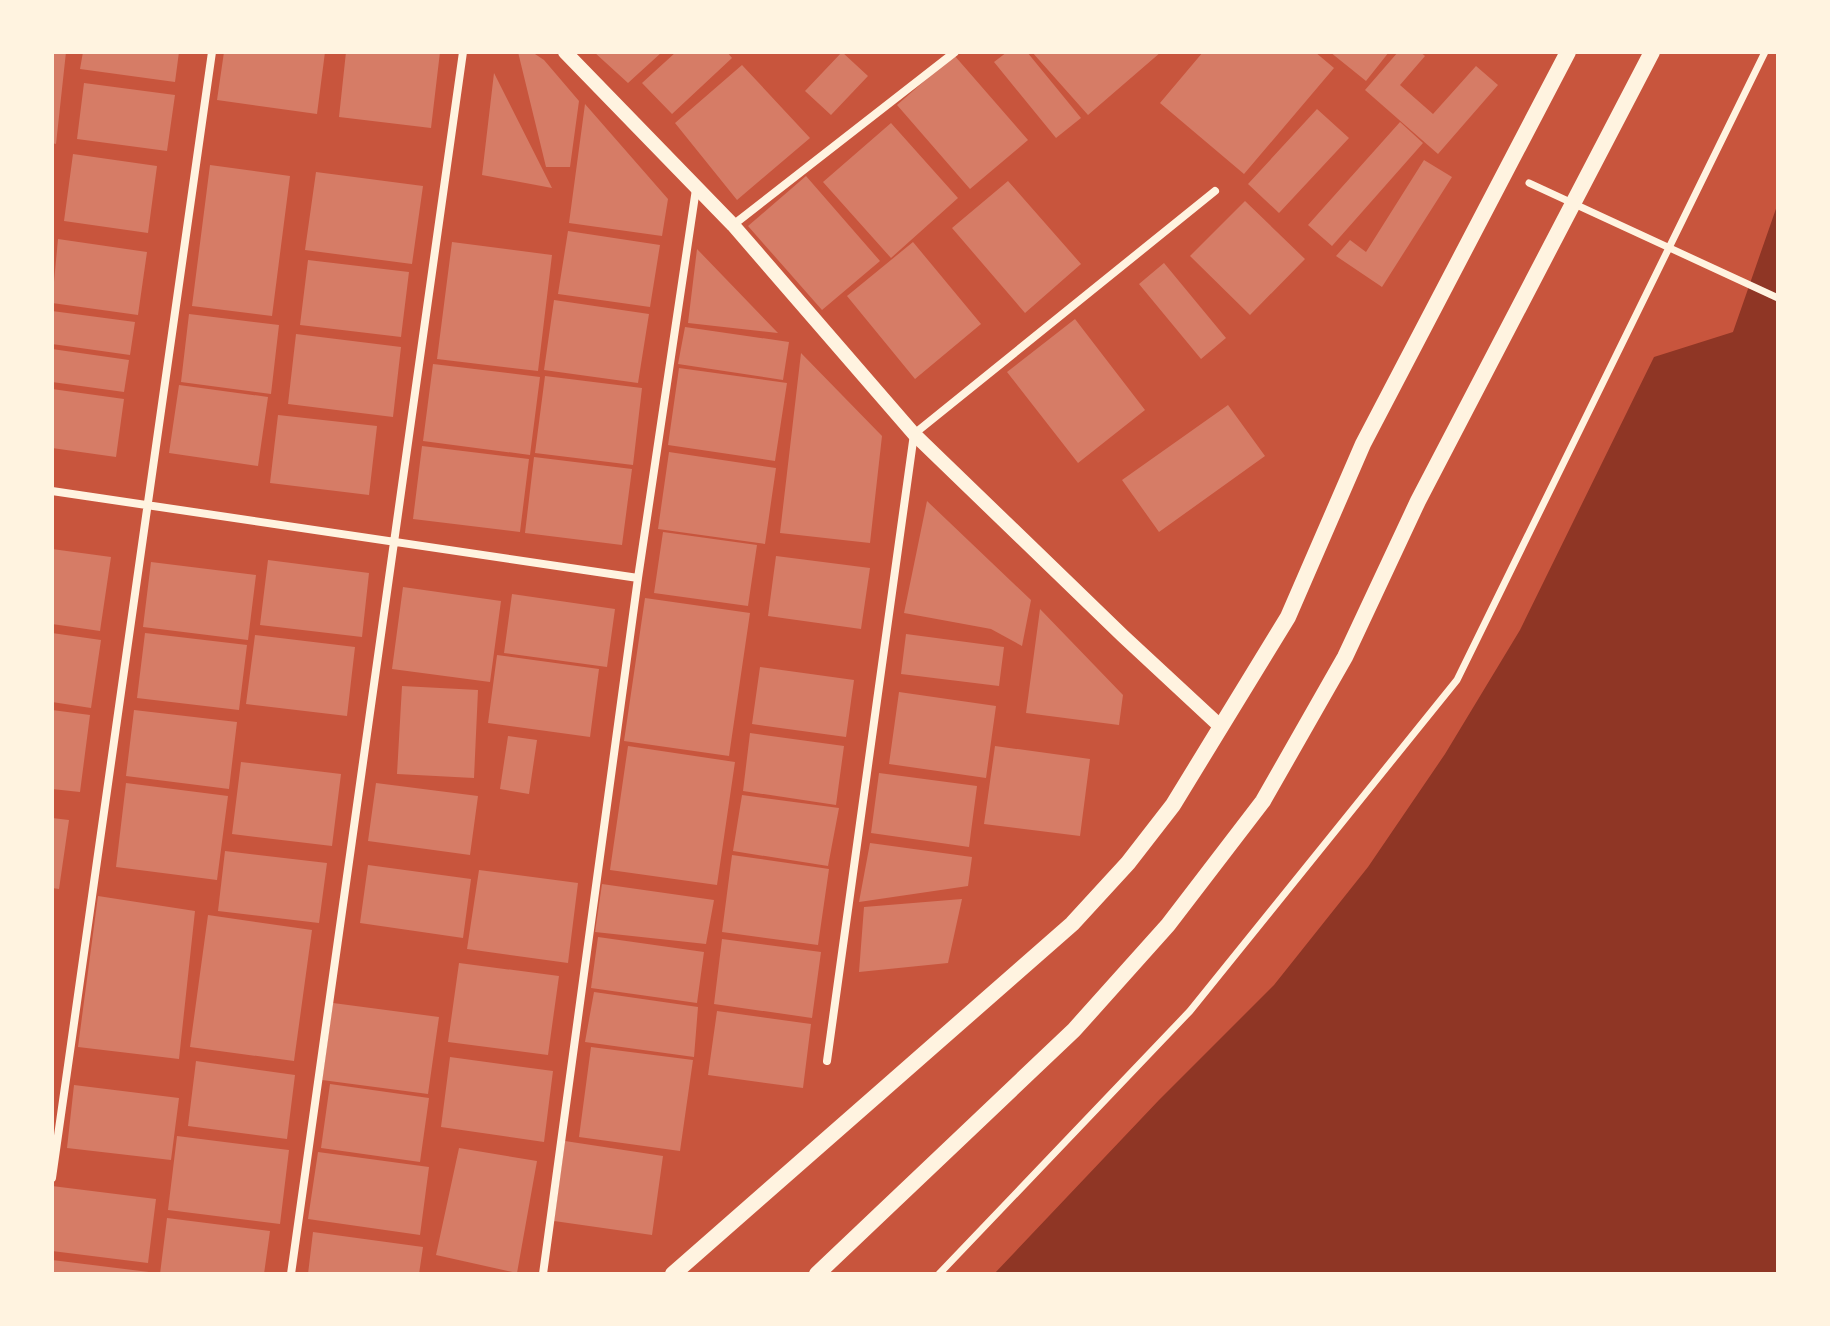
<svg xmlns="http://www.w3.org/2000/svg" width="1830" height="1326" viewBox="0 0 1830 1326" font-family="Figtree,sans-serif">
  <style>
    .water { fill: #8f3625 }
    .building { fill: #d67c66 }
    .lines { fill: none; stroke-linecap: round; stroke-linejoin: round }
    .pedestrian { stroke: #fff3e0; stroke-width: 7 }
    .minor { stroke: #fff3e0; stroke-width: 8 }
    .tertiary { stroke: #fff3e0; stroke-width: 14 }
    .secondary { stroke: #fff3e0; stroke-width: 16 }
  </style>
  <rect width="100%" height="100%" fill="#c8553d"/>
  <path class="water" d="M1778,203V1274H994L1159,1100L1274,985L1368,867L1445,754L1520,630L1654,357L1733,332Z"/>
  <path class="building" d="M52,52H66L56,144L52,143Z
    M83,52H179L175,82L80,69Z
    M224,52H325L317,114L217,100Z
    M346,52H440L431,128L339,117Z
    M518,52H532L544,60L579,101L570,167H546Z
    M594,52H662L628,83Z
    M676,52H727L732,58L672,114L642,83Z
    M842,52L868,76L831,115L805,91Z
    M1007,52H1027L1081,118L1056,138L994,62Z
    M1032,52H1161L1088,115Z
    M1203,52H1315L1334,68L1244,174L1160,103Z
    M1330,52H1389L1366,81Z
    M1398,52H1420L1425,56L1400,85L1433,114L1476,66L1498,85L1438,154L1365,90Z
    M954,55L1028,140L970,189L897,105Z
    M742,65L810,138L737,200L675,123Z
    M494,73L552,188L482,175Z
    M84,83L175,95L167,151L77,139Z
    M585,104L668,199L662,236L569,223Z
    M1317,109L1349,138L1279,213L1248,184Z
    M1400,122L1423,143L1332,246L1308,225Z
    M891,123L958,198L891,258L823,182Z
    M73,154L157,166L148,233L64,221Z
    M1424,160L1452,177L1382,287L1336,256L1350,240L1366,252Z
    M210,165L290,176L272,316L192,306Z
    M316,172L423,186L412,264L305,250Z
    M806,176L880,261L822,310L748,226Z
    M1008,181L1081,264L1025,313L952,228Z
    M1245,201L1305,259L1250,315L1190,256Z
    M568,231L660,245L650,307L558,294Z
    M58,239L147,252L138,315L52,303Z
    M452,242L552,255L538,371L437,359Z
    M913,242L981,324L915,379L847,296Z
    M697,249L778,333L688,323Z
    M308,260L409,272L401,337L300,325Z
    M1164,263L1226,338L1201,359L1139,284Z
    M554,300L649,314L638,383L544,370Z
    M52,311L135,322L130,355L52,344Z
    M189,314L279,325L271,394L181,382Z
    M1075,319L1145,410L1078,463L1007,372Z
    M685,327L789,342L783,380L678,364Z
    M296,334L401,347L393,417L288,404Z
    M52,349L129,360L124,392L52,382Z
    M801,353L882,436L870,543L780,533Z
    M433,364L540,377L530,455L423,441Z
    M679,368L787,383L775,461L668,445Z
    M545,376L642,388L633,465L535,453Z
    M179,385L268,397L258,466L169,453Z
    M52,389L124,399L116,457L52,448Z
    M1228,405L1265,456L1159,532L1122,480Z
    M278,415L377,426L369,495L270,483Z
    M422,446L529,459L520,532L413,519Z
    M669,452L776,468L765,544L658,529Z
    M534,457L632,469L622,545L525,533Z
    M927,501L1031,600L1022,646L991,629L904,613Z
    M663,532L757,545L748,606L654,593Z
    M52,549L111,557L100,631L52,624Z
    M776,556L870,568L861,629L768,616Z
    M268,560L369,573L362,637L260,625Z
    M151,562L256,575L248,640L143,627Z
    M403,587L501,601L490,682L392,669Z
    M512,594L615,609L607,667L504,653Z
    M645,598L750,613L729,756L624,741Z
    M1040,609L1123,695L1119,725L1026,713Z
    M52,633L101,640L91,708L52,702Z
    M145,633L247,645L239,710L137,698Z
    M906,634L1004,647L999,686L901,674Z
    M255,635L355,647L347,716L246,704Z
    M497,655L599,669L590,737L488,723Z
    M760,667L854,680L846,737L752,724Z
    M402,686L478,690L474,778L397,774Z
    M899,692L996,706L986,778L889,764Z
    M52,710L90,715L80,792L52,789Z
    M134,710L237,722L229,789L126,776Z
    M750,733L844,746L836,805L743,791Z
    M508,736L537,740L529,794L500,789Z
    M628,746L735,762L717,885L610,870Z
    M995,746L1090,759L1080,836L984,824Z
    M241,762L341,774L332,846L232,834Z
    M879,773L977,786L969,847L871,833Z
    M126,783L228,796L217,880L116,867Z
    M376,783L478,796L470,855L368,841Z
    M742,795L839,808L828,866L733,851Z
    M52,818L69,820L59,889L52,888Z
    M870,843L972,857L968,886L859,902Z
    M225,851L327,863L319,923L218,911Z
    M732,855L829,869L818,945L722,932Z
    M368,865L471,879L463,938L360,923Z
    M479,870L578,883L568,963L467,949Z
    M602,884L714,900L706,944L595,932Z
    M98,896L195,911L179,1059L78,1047Z
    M962,899L948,963L859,972L864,907Z
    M208,915L312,930L294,1061L190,1047Z
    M598,937L704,952L697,1003L591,988Z
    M722,939L821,952L812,1018L714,1004Z
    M459,963L559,976L548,1055L448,1042Z
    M594,992L698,1007L694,1057L585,1042Z
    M333,1003L439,1017L428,1094L322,1080Z
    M717,1011L811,1024L803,1088L708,1075Z
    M591,1047L693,1060L680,1151L579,1137Z
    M450,1057L553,1071L544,1142L441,1127Z
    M196,1061L295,1075L287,1139L188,1126Z
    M330,1084L429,1098L420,1162L321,1148Z
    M74,1085L179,1098L171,1160L67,1148Z
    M177,1136L289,1150L280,1224L168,1210Z
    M565,1141L663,1156L652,1235L554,1221Z
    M459,1148L537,1161L517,1273L436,1255Z
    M318,1152L429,1167L420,1235L308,1219Z
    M52,1186L156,1199L148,1263L52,1251Z
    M167,1218L270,1231L264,1274H160Z
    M313,1232L423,1247L419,1274H308Z
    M52,1260L149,1272V1274H52Z"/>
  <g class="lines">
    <path class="pedestrian" d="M1529,183L1778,298
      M939,1274L1190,1011L1457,680L1765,52"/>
    <path class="minor" d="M733,225L955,52
      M52,491L638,578
      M827,1061L914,434L1215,191
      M52,1178L212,52
      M291,1274L463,52
      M543,1274L638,578L696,189"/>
    <path class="tertiary" d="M565,52L733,225L914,434L1123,636L1221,727"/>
    <path class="secondary" d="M673,1274L1072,924L1128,863L1173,805L1288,617L1363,444L1568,52
      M817,1274L1074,1030L1168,925L1263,801L1345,657L1418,501L1652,52"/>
  </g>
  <rect width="1830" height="1326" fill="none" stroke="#fff3e0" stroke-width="108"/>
</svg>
